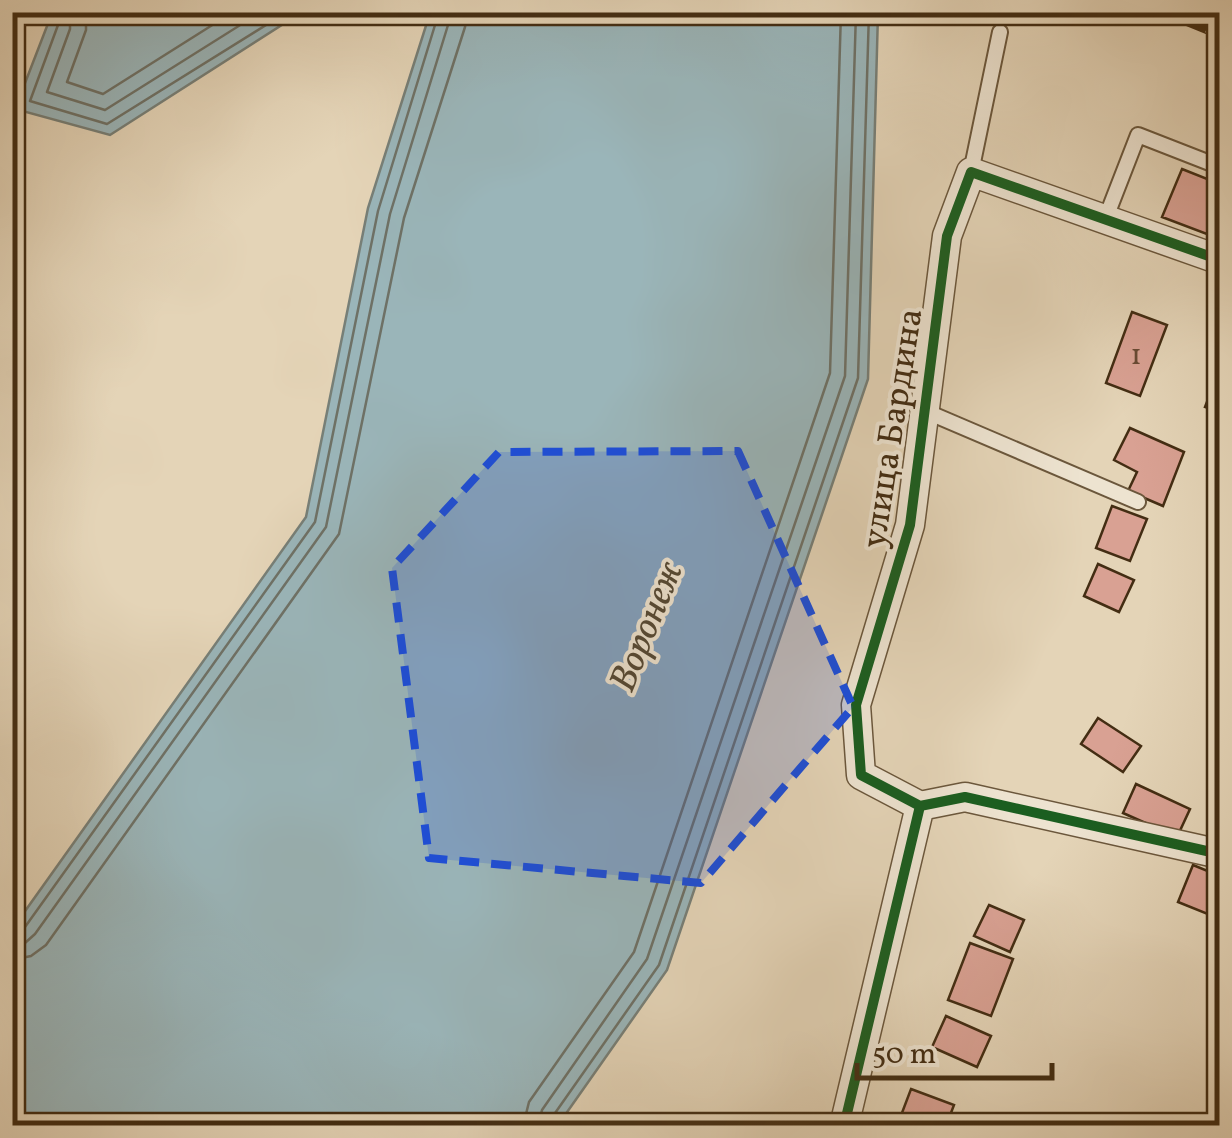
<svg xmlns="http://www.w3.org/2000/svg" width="1232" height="1138" viewBox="0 0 1232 1138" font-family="Vollkorn,serif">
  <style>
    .water { fill: #9ab5b9; stroke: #777f77; stroke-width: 2.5 }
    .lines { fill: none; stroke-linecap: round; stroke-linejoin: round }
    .shore { stroke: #6e7166; stroke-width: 2.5 }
    .building { fill: #d9a193; stroke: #432d13; stroke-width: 2.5 }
    .lane-casing { stroke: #6b573c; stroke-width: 18 }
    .street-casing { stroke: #6b573c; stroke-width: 31 }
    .lane { stroke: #ede3d0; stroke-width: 14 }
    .street { stroke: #ede3d0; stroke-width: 28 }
    .rail-casing { stroke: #432d13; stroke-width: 11 }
    .rail { stroke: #ede3d0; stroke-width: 8; stroke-dasharray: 22; stroke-linecap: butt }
    .cycleway-casing { stroke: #ede3d0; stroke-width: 16 }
    .cycleway { stroke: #1b5e20; stroke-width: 10 }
    .marked { fill: #1d4ed8; fill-opacity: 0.2; stroke: #1d4ed8; stroke-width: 8; stroke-dasharray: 20 12; stroke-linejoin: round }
    .labels { text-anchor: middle; stroke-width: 8; stroke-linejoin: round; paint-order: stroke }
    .number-label { font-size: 30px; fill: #684a33 }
    .street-label { font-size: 35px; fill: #432d13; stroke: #ede3d0 }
    .water-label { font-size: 38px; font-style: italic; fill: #544834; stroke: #ede3d0 }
  </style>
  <rect width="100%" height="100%" fill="#e4d4b7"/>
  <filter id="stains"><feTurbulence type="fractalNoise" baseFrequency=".002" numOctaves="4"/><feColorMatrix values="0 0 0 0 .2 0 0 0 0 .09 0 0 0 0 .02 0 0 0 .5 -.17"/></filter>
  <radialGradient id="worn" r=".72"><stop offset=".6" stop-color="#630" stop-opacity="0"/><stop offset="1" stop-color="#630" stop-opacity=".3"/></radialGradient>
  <path class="water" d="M37,13H321L285,23L110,135L15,109L49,21Z
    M430,13H878L868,379L667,970L558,1125H13V928L306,517L368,208Z"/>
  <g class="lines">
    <path class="shore" d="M56,12L58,25L30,101L107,124L287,12
      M70,12V29L47,92L105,110L261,12
      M86,12V30L67,82L103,94L233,12
      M12,932L25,927L315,522L378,211L439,12
      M12,945L25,943L35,934L326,527L390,214L452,12
      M12,960L31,956L46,945L339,534L404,218L465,27L467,12
      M523,1126L529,1102L634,952L830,373L841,12
      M538,1126L542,1110L647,959L845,376L856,12
      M551,1126L553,1116L659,965L858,378L869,12"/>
  </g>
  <path class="building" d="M1182,169L1220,184V239L1162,217Z
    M1132,312L1167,325L1140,396L1106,383Z
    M1220,368V412L1205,407Z
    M1130,428L1184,452L1163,506L1128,491L1137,472L1114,460Z
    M1112,506L1147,519L1130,561L1096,548Z
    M1098,564L1134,580L1119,612L1084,596Z
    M1098,718L1141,746L1123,772L1081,744Z
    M1136,784L1190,809L1177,837L1123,813Z
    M1193,865L1220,876V919L1178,902Z
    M989,905L1024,920L1010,952L974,936Z
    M970,943L1013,959L991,1016L948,1000Z
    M946,1016L991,1036L977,1067L932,1047Z
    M911,1089L954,1105L946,1126H897Z"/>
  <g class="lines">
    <g class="lane-casing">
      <path id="lane" d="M971,172L1000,32
        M1105,220L1138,135L1220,167
        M925,411L1138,502"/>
    </g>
    <g class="street-casing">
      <path id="street" d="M920,806L965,797L1220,854
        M844,1126L920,806L861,775L856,705L910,525L947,236L971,172L1220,260"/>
    </g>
    <use href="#lane" class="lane"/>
    <use href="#street" class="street"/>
    <g class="rail-casing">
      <path id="rail" d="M1166,12L1220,34"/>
    </g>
    <use href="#rail" class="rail"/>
    <g class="cycleway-casing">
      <path id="cycleway" d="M920,806L965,797L1220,854
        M844,1126L920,806L861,775L856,705L910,525L947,236L971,172L1220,260"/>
    </g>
    <use href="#cycleway" class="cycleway"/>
  </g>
  <path class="marked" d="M738,451L853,707L701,883L429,858L392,568L499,452Z"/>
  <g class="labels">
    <g class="number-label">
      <text x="1136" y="364">1</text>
    </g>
    <g class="street-label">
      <text transform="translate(891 428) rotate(-81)" y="12">улица Бардина</text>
    </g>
    <g class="water-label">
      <text transform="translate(645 626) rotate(-68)" y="13">Воронеж</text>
    </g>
  </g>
  <rect width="1232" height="1138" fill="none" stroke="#e4d4b7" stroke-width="50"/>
  <rect x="15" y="15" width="1202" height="1108" fill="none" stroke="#432d13" stroke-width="5"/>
  <rect x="25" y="25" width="1182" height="1088" fill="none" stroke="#432d13" stroke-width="2.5"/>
  <path d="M857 1063v15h195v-15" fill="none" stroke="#432d13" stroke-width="5"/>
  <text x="872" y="1063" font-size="30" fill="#432d13" stroke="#ede3d0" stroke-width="8" paint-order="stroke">50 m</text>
  <rect width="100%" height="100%" filter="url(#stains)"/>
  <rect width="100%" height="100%" fill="url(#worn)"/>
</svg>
